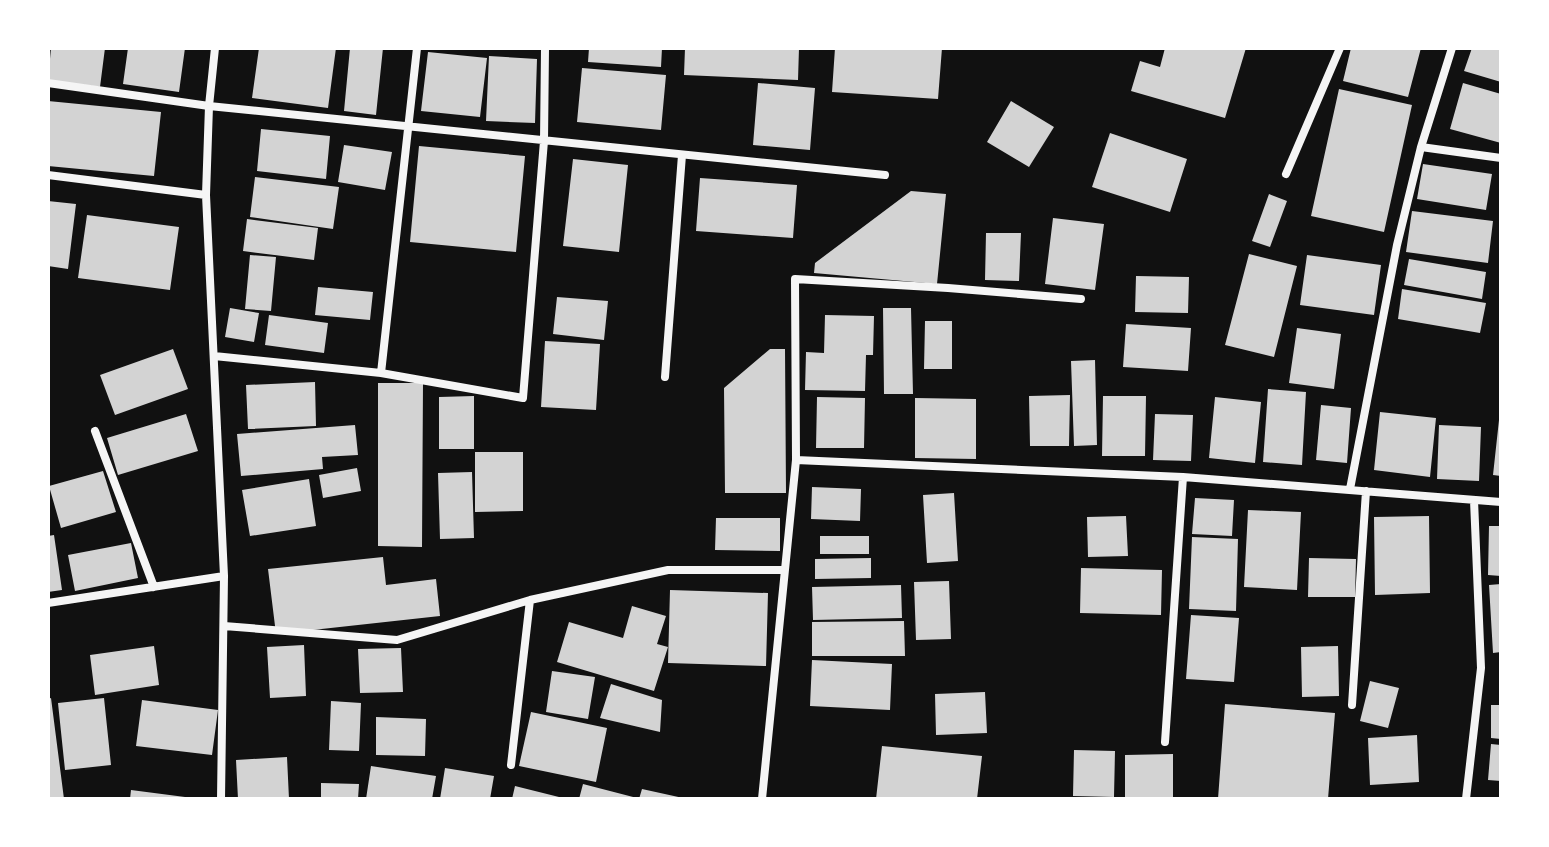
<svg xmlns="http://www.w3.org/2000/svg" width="1549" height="847" viewBox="0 0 1549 847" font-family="Mulish,sans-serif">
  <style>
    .building { fill: #d3d3d3 }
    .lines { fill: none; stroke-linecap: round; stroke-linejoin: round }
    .minor { stroke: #f5f5f5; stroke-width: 8 }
  </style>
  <rect width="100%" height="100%" fill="#111"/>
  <path class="building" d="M51,48H105L100,87L48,80Z
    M128,48H185L179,92L123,84Z
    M259,48H336L328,108L252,98Z
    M350,48H383L376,115L344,111Z
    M589,48H662L661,67L588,62Z
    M685,48H799L798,80L684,75Z
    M835,48H942L938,99L832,92Z
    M1165,48H1246L1225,118L1131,91L1140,61L1160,67Z
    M1351,48H1421L1408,97L1343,81Z
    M1472,48H1501V82L1464,71Z
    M428,52L487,58L480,117L421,111Z
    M489,56L537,59L535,123L486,121Z
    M582,68L666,75L661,130L577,122Z
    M758,83L815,88L810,150L753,145Z
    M1463,83L1501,94V143L1450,129Z
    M1339,89L1412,105L1384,232L1311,216Z
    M48,101L161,112L154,176L48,166Z
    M1011,101L1054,127L1029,167L987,142Z
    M261,129L330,136L326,179L257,171Z
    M1110,133L1187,159L1170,212L1092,187Z
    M344,145L392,152L385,190L338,182Z
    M419,146L525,156L516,252L410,242Z
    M573,159L628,165L619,252L563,246Z
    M1423,164L1492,174L1486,210L1417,199Z
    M255,177L339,187L333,229L250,217Z
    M700,178L797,185L793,238L696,231Z
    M911,191L946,194L937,284L814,273L815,263Z
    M1269,194L1287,201L1270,247L1252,241Z
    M48,201L76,204L68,269L48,266Z
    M1412,211L1493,221L1488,263L1406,252Z
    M87,215L179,227L170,290L78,278Z
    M1053,218L1104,224L1095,290L1045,284Z
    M247,219L318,228L314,260L243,251Z
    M986,233H1021L1019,281L985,280Z
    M1249,254L1297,266L1274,357L1225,345Z
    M250,255L276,257L271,311L245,309Z
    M1307,255L1381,265L1374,315L1300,305Z
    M1409,259L1486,272L1482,299L1404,285Z
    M1136,276L1189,277L1188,313L1135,312Z
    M318,287L373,292L370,320L315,315Z
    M1402,289L1486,303L1480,333L1398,319Z
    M557,297L608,301L604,340L553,334Z
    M230,308L259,313L254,342L225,337Z
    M883,308H911L913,394H884Z
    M269,315L328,323L324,353L265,345Z
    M825,315L874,316L873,355H866L865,391L805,390L806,352L824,353Z
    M925,321H952V369H924Z
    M1126,324L1191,328L1188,371L1123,367Z
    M1297,328L1341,334L1334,389L1289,383Z
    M545,341L600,344L596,410L541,407Z
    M173,349L188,389L115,415L100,375Z
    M770,349H785L786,493H725L724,388Z
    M1095,360L1097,445L1074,446L1071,361Z
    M315,382L316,426L248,429L246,385Z
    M378,383H423L422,547L378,546Z
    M1268,389L1306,392L1302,465L1263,462Z
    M1070,395L1069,446H1030L1029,396Z
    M474,396V449H439V397Z
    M1103,396H1146L1145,456H1102Z
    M817,397L865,398L864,448H816Z
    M1215,397L1261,402L1255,463L1209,458Z
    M915,398L976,399V459L915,458Z
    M1321,405L1351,408L1347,463L1316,460Z
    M1380,412L1436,418L1430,477L1374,470Z
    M186,414L198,451L118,475L107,438Z
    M1155,414L1193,415L1191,461L1153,460Z
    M1499,420H1501V476L1493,475Z
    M355,425L358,455L322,457L323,469L241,476L237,434Z
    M1439,425L1481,427L1479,481L1437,479Z
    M475,452H523V511L475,512Z
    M357,468L361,491L323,498L319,475Z
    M103,471L116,512L61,528L49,486Z
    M472,472L474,538L440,539L438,473Z
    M309,479L316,526L250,536L242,490Z
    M812,487L861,489L860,521L811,519Z
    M954,493L958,561L927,563L923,495Z
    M1195,498L1234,500L1232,536L1192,534Z
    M1248,510L1301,512L1297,590L1244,587Z
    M1126,516L1128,556L1088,557L1087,517Z
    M1429,516L1430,593L1375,595L1374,517Z
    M716,518H780V551L715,550Z
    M1489,526H1501V576L1488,575Z
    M54,535L62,590L48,592V536Z
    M820,536H869V554H820Z
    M1192,537L1238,539L1236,611L1189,609Z
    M131,543L138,578L75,591L68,555Z
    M383,557L386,585L436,579L440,616L276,634L268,569Z
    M871,558V578L815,579V559Z
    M1309,558L1356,559L1355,597H1308Z
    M1081,568L1162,570L1161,615L1080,613Z
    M949,581L951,639L916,640L914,582Z
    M1501,584V652L1493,653L1489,585Z
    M901,585L902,618L813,620L812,587Z
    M670,590L768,593L766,666L668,663Z
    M632,606L666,616L657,644L668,647L654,691L557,662L569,622L623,638Z
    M1191,615L1239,618L1234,682L1186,679Z
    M904,621L905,656H812V622Z
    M304,645L306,696L270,698L267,647Z
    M154,646L159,685L95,695L90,655Z
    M1338,646L1339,696L1302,697L1301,647Z
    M401,648L403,692L360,693L358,649Z
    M812,660L892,664L890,710L810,706Z
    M552,671L595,677L588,719L546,712Z
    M1370,681L1399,688L1388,728L1360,721Z
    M611,684L662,700L660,732L600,718Z
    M985,692L987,733L936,735L935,694Z
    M51,698L64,799H48V699Z
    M104,698L111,765L65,770L58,703Z
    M142,700L218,710L212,755L136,746Z
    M331,701L361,703L359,751L329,750Z
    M1225,704L1335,713L1328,799H1218Z
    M1491,705H1501V739L1491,738Z
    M531,712L607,728L596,782L519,766Z
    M376,717L426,719L425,756L376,755Z
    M1417,735L1419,782L1370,785L1368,738Z
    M1491,744L1501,745V781L1488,780Z
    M882,746L982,756L977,799H876Z
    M1074,750L1115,751L1114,797L1073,796Z
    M1173,754V799H1125V755Z
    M287,757L289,799H238L236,760Z
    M371,766L436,776L432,799H366Z
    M445,768L494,776L490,799H440Z
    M321,783L359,784L358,799H321Z
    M583,784L637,798V799H579Z
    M515,786L563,798V799H512Z
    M642,789L683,798V799H639Z
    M131,790L185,797V799H130Z"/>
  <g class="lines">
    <path class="minor" d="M215,48L209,106L206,195L224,576L221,799
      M48,83L209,106L885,175
      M1421,147L1501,158
      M1286,174L1340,48
      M48,175L206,195
      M214,356L381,373L523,398L544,141L545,48
      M381,373L417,48
      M665,377L682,155
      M95,431L154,587
      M796,460L1183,477L1501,502
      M1350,489L1397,245L1421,147L1452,48
      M48,603L224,576
      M224,626L397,640L530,600
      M1352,705L1366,491
      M1165,742L1183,477
      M511,765L530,600L668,570H785
      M762,799L796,460L795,279L948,288L1081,299
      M1466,799L1481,668L1474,500"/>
  </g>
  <rect width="1549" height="847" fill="none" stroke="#ffffff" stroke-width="100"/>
</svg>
